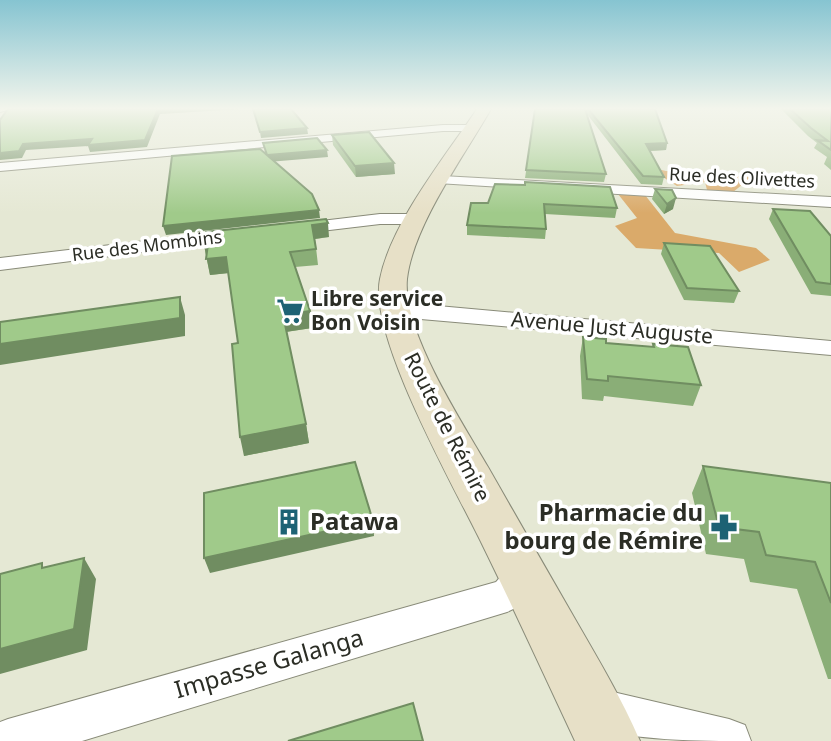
<svg xmlns="http://www.w3.org/2000/svg" width="831" height="741" viewBox="0 0 831 741" font-family="'Noto Sans',sans-serif">
  <style>
    .forest { fill: #daaa6a }
    .lines { fill: none; stroke-linecap: round; stroke-linejoin: round }
    .street-casing { stroke: #898b79; stroke-width: 2 }
    .secondary-casing { stroke: #898b79; stroke-width: 2 }
    .street { fill: #fff; fill-rule: evenodd }
    .secondary { fill: #e7e0c7; fill-rule: evenodd }
    .wall { fill: #8aae77 }
    .shaded-wall { fill: #708d61 }
    .building { fill: #a0ca8a; stroke: #708d61; stroke-width: 2 }
    .labels { text-anchor: middle; stroke-width: 7; stroke-linejoin: round; paint-order: stroke }
    .far-street-label { font-size: 18px; fill: #2b2d25; stroke: #fff }
    .poi-label { font-size: 21px; font-weight: bold; fill: #2b2d25; stroke: #fff; text-anchor: start }
    .street-label { font-size: 21px; fill: #2b2d25; stroke: #fff }
    .near-poi-label { font-size: 24px; font-weight: bold; fill: #2b2d25; stroke: #fff; text-anchor: end }
    .near-street-label { font-size: 24px; fill: #2b2d25; stroke: #fff }
  </style>
  <rect width="100%" height="100%" fill="#e5e8d4"/>
  <path class="forest" d="M645,166L666,171L752,177L733,192L707,190L705,182L677,186Z
    M618,194L645,195L675,233L756,248L770,260L739,272L719,253L636,248L615,226L637,218Z"/>
  <g class="lines">
    <g class="street-casing">
      <path id="street" d="M0,109H12L0,112Z
        M443,125H473L479,128L473,131H443L0,171V163Z
        M442,176L831,197V207L437,183V177Z
        M380,214H418L426,219L418,224H380L296,234L288,229L296,224Z
        M239,230L248,235L245,239L0,270V258Z
        M394,305L438,306L831,341V355L386,316L383,311L386,306Z
        M523,561L536,566L541,577C533,593 524,605 507,612L82,741H0V722L8,719L496,582L510,566Z
        M600,689L729,719L745,725L751,741C696,741 637,741 585,726L578,711L585,696Z"/>
    </g>
    <g class="secondary-casing">
      <path id="secondary" d="M477,109H491C464,156 413,226 407,279C402,331 462,422 488,467C517,518 546,569 575,619C598,659 622,699 640,741H575C544,675 514,609 482,544C455,488 368,336 380,279C391,223 445,157 477,109Z"/>
    </g>
    <use href="#street" class="street"/>
    <use href="#secondary" class="secondary"/>
  </g>
  <path class="wall" d="M534,109H655L667,143L666,150L650,151L664,177L662,185L641,184L587,114L606,174L604,182L525,178L534,121Z
    M781,109H831V170L824,164L827,157L814,148L817,143L808,136Z
    M332,135L395,174L356,177L333,145Z
    M495,184L617,208L615,218L545,214L546,229L545,239L467,235V225L488,203Z
    M655,189L673,209L664,214L652,199Z
    M773,209L831,236V296L811,294L769,219Z
    M329,237L315,239L318,265L295,267L310,311L312,328L286,332L306,424L309,443L244,456L238,343L228,273L210,275L204,245Z
    M664,243L739,291L734,303L684,300L661,254Z
    M583,337L606,343L652,347L653,344L701,385L693,406L604,396L603,401L582,399L580,356Z
    M703,466L831,483V679H828L797,589L750,582L744,559L706,554L692,493Z"/>
  <path class="shaded-wall" d="M158,109H242L160,114L147,147L90,152L88,146L26,150L22,158L0,160V153L23,144Z
    M307,128L308,134L261,138L260,132Z
    M667,143L666,150L645,151L646,144Z
    M327,150L328,157L268,162L267,155Z
    M394,163L395,174L356,177L355,166Z
    M676,198L673,209L664,214L667,204Z
    M319,210L320,218L166,235L163,226Z
    M328,223L329,237L314,239L312,225Z
    M208,244L226,257L229,273L210,275L204,245Z
    M180,297L185,315V336L0,365V344Z
    M310,311L312,328L285,332L283,315Z
    M306,424L309,443L244,456L240,437Z
    M373,521L374,536L210,573L204,558Z
    M84,558L96,579L87,650L0,674V649Z"/>
  <path class="building" d="M8,109H158L145,140L88,145L92,139L23,144L19,151L0,153V120Z
    M253,109H291L307,128L260,132Z
    M535,109H585L606,174L526,170Z
    M588,109H655L667,143L646,144L664,177L643,176Z
    M790,109H831V150L817,140L828,141L811,128Z
    M369,132L394,163L355,166L332,135Z
    M317,138L327,150L267,155L312,194L319,210L163,226L172,156L260,149L267,155L263,143Z
    M525,182L610,187L617,208L544,204L546,229L467,225L471,203H488L495,184L525,185Z
    M655,189L672,190L676,198L667,204Z
    M773,209L810,211L831,236V284L816,282Z
    M326,219L328,223L312,225L316,249L290,252L310,311L283,315L306,424L240,437L232,344L238,343L226,257L206,259L208,244L204,245L206,232Z
    M664,243L710,246L739,291L687,288Z
    M180,297V318L0,344V322Z
    M583,337L606,339V343L654,347L653,344L688,347L701,385L608,376V381L587,379Z
    M355,462L373,521L204,558V493Z
    M703,466L831,483V603L815,562L766,555L759,532L719,527Z
    M84,558L74,629L0,649V574L42,563V568Z
    M413,703L423,741H288Z"/>
  <linearGradient id="sky" x2="0" y2="1"><stop stop-color="#86c4d1"/><stop offset="0.51" stop-color="#f3f5ec"/><stop offset="1" stop-color="#f3f5ec" stop-opacity="0"/></linearGradient>
  <rect width="831" height="213" fill="url(#sky)"/>
  <defs>
    <g id="supermarket-bare" transform="scale(2.1)"><path d="M-6-5.5h2.5l.6 2H6L4.5 2H-2.5L-4.4-4H-6ZM-1.5 3.2a1.3 1.3 0 1 0 .1 0ZM3 3.2a1.3 1.3 0 1 0 .1 0Z" fill="#1d6274" stroke="#fff" stroke-width="2.5" paint-order="stroke"/></g>
    <g id="building-bare" transform="scale(2.1)"><path d="M-4-6H4V6H1V3H-1V6H-4ZM-2.5-4.3h1.7v1.8h-1.7ZM.8-4.3h1.7v1.8H.8ZM-2.5-1h1.7V.8h-1.7ZM.8-1h1.7V.8H.8Z" fill="#1d6274" stroke="#fff" stroke-width="2.5" paint-order="stroke"/></g>
    <g id="pharmacy-bare" transform="scale(2.1)"><path d="M-2-6h4v4h4v4h-4v4h-4v-4h-4v-4h4Z" fill="#1d6274" stroke="#fff" stroke-width="2.5" paint-order="stroke"/></g>
  </defs>
  <g fill-rule="evenodd">
    <use href="#supermarket-bare" x="290" y="311"/>
    <use href="#building-bare" x="289" y="522"/>
    <use href="#pharmacy-bare" x="724" y="527"/>
  </g>
  <g class="labels">
    <g class="far-street-label">
      <text transform="translate(742 178) rotate(3)" y="6">Rue des Olivettes</text>
      <text transform="translate(147 246) rotate(-7)" y="6">Rue des Mombins</text>
    </g>
    <g class="poi-label">
      <text x="311" y="306">Libre service<tspan x="311" dy="24">Bon Voisin</tspan></text>
    </g>
    <g class="street-label">
      <text transform="translate(612 328) rotate(5)" y="7">Avenue Just Auguste</text>
      <text transform="translate(447 427) rotate(63)" y="7">Route de Rémire</text>
    </g>
    <g class="near-poi-label">
      <text x="703" y="521">Pharmacie du<tspan x="703" dy="28">bourg de Rémire</tspan></text>
      <text x="310" y="530" text-anchor="start">Patawa</text>
    </g>
    <g class="near-street-label">
      <text transform="translate(269 664) rotate(-16)" y="8">Impasse Galanga</text>
    </g>
  </g>
</svg>
